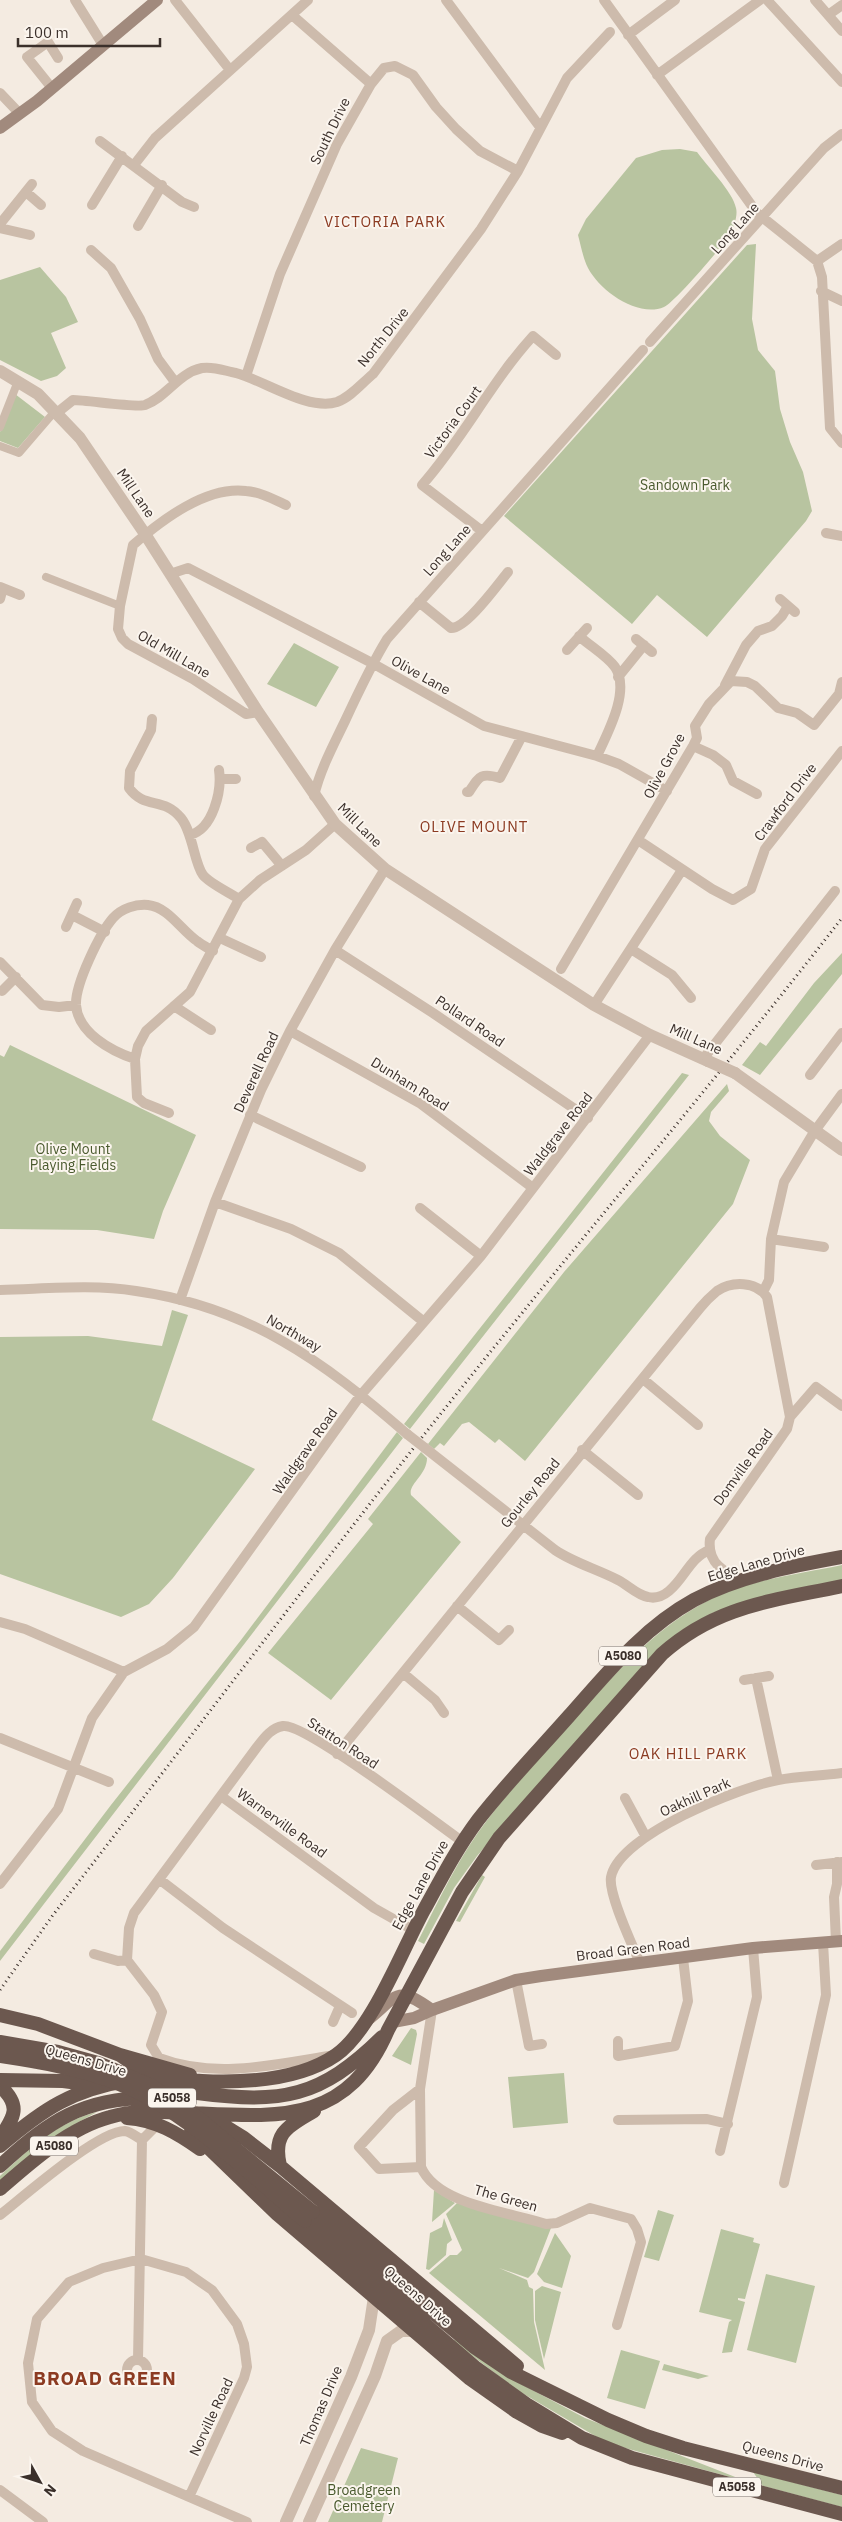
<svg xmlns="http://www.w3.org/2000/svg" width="842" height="2522" viewBox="0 0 842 2522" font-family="'IBM Plex Sans',sans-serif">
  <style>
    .green { fill: #b8c4a0 }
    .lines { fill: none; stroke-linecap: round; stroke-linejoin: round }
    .pedestrian { stroke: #cdbbac; stroke-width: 8 }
    .minor { stroke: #cdbbac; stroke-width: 10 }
    .tertiary { stroke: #cdbbac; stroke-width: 12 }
    .secondary { stroke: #a18a7d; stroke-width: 12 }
    .trunk { stroke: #6c584f; stroke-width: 14 }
    .rail { stroke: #3b302b; stroke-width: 3; stroke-dasharray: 1 4; stroke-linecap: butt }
    .minor-bridge { stroke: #cdbbac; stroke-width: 10 }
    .tertiary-bridge { stroke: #cdbbac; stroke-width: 12 }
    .trunk-bridge { stroke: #6c584f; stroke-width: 14 }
    .labels { text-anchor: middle; stroke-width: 4; stroke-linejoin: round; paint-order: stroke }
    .shield { fill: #fbf5ee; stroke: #756b66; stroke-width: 1 }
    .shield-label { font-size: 12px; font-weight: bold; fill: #3b302b }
    .street-label { font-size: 14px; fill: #3b302b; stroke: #fbf5ee }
    .park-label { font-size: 14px; fill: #4a5a2e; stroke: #fbf5ee }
    .neighbourhood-label { font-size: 15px; letter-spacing: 1px; fill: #8c3b22; stroke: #fbf5ee }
    .district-label { font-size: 19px; font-weight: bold; letter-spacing: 1px; fill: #8c3b22; stroke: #fbf5ee }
  </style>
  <rect width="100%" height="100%" fill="#f4ebe1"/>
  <path class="green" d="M680,149L697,152C707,166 733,192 736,208C738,215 734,227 730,234C725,244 673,304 664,307C638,318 600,291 588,268C583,258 581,246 578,235L586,219L636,158L662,150Z
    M756,244L752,319L758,350L775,371L780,409L790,442L803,472L812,511L806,521L707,637L657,595L632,624L504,516L747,245Z
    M40,267L66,297L78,322L51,333L66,368L57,376L41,381L0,360V280Z
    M15,394L45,417L18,448L0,441V432Z
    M294,643L339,667L316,707L267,684Z
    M842,953V974L760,1075L742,1065L760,1042L766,1046L814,983Z
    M10,1045L196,1135L163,1211L154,1239L97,1230L0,1229V1055L4,1057Z
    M682,1073L689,1075L410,1429L404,1424Z
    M727,1084L729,1091L711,1112L709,1121L720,1136L750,1160L733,1204L525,1461L499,1439L495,1443L469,1422L462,1424L444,1446L440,1443L434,1449L428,1444L564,1272Z
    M172,1310L188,1315L152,1420L255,1469L173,1578L149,1604L121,1617L0,1574V1337L88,1336L162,1346Z
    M397,1432L403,1438L0,1961V1951L111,1805L241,1640Z
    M421,1452L427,1458C427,1475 408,1484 411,1495L461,1542L331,1700L268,1653L373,1524L368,1519Z
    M842,1565V1582L795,1591L712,1613L679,1632L556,1764L477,1856L454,1888L424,1944L418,1941C439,1900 459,1856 488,1819C514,1785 544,1754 572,1722C613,1676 652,1630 707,1601C745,1580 800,1574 842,1565Z
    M482,1875L485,1877L460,1922L456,1921Z
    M411,2028L416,2030L417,2034L411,2065L392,2056Z
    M564,2073L568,2123L513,2128L508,2077Z
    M97,2112L70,2127L0,2181V2176C29,2149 57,2122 97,2112Z
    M434,2190L455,2203L432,2222Z
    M457,2203L551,2228L534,2272L528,2278L499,2268L527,2280L529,2287L533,2289L534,2322L545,2370L429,2273L450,2255H457L462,2250L446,2214Z
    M658,2210L674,2215L659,2261L644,2257Z
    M444,2218L452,2240L447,2244L446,2255L429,2270L426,2269L430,2233L442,2227Z
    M721,2229L754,2238L753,2242L760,2244L745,2299L738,2298V2300L745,2302L732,2352L722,2353L729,2322L732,2320L699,2312Z
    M555,2233L571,2256L562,2288L544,2282L537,2274Z
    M766,2274L815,2286L796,2363L747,2350Z
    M542,2286L561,2292L544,2359L535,2320V2291Z
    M456,2339L519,2383L585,2418L748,2482L607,2443L517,2390L453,2341Z
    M621,2350L660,2361L645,2409L607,2398Z
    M664,2364L709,2376L698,2379L662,2370Z
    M361,2448L398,2458L382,2522H328Z
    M753,2472L842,2495V2507L763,2486Z"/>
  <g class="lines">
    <path class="pedestrian" d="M0,427L18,381
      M0,446L19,453L56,410
      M46,577L120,606"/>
    <path class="minor" d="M75,0L103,45
      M175,0L230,70
      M446,0L540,127
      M604,0L757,213L817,261L822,277L830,428L842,443
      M767,0L842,82
      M815,0L842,31
      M292,15L371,84
      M828,15L842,5
      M628,35L675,0
      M657,75L760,0
      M51,87L27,57L48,42L58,58
      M0,93L20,114
      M100,141L182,202L194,207
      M134,165L155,138L308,0
      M26,192L41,205
      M92,205L122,156
      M0,224L32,184
      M138,226L162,185
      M0,228L30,235
      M91,250L111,268L140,319L158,359L175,382
      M817,261L842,244
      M821,291L842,301
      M650,342L824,148L842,134
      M246,376L280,274L337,144L371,84L384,68L395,66L413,75L436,107L456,129L480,151L518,171
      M58,412L73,400C87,400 136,408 145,405C167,397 178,373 202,368C214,366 225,371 236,373C265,381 308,411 337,402C351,397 362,383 373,374L481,229L518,171L567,78L610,32
      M482,531L422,485C463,439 491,382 533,336L556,355
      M826,533L842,536
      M170,574L188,568L372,663L484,726L597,756L619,764L667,791
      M0,587L20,595
      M0,599L3,588
      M780,599L795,612
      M419,602L451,628C466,629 498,584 508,572
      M579,636C590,646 607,656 615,667C631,691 607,734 597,756
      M636,639L652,652
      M567,650L587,628
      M618,677L644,645
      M725,685L746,645L758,631L772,626L782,616L788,606
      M258,712L246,714L193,679L128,644L122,638L118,629L120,606L133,545C162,520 206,486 246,491C260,492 273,499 286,505
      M152,719L151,730L130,771L129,788C145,810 163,796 181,818C193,833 194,863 203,875C209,883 230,893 239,899
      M693,746L713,755L726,765L733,781L757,794
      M220,779H236
      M467,792H469C479,777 480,772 500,778L522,736
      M314,796C320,770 333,746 345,721C358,693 371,665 387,639L643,350
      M190,835C213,829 222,791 219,770
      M638,840L712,889L733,900L751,889L765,849L842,751
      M251,848L262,842L282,866
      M72,915L105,932
      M66,927L77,903
      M220,938L261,957
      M631,949L672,975L691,998
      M335,950L433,1013L588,1118
      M0,962L42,1005L59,1007L76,1005
      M561,969L693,746L697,738L695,726L709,704L731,681L747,682L755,686L778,708L797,713L814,725L839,694L842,682
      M2,991L16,977
      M594,1005L682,870
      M174,1006L211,1030
      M290,1031L421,1104L533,1188
      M135,1059C111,1051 78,1033 76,1005C75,984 100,933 113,918C122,908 136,904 148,905C168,907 181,930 197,941C202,945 208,948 213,951
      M703,1059L835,891
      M810,1075L842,1033
      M169,1113L144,1103L137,1097L135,1059L138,1046L146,1031L190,992L239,899L260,880L306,850L335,824
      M250,1115L361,1167
      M215,1202L291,1229L339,1253L424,1322
      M420,1208L481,1256
      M771,1239L824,1247
      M0,1290C45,1289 92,1284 136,1291C249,1307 323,1361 407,1434
      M763,1292L769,1280L771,1239L784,1182L814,1132L842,1094
      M180,1300L215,1202L261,1090L290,1031L335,950L385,869
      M643,1379L698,1425
      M790,1417L816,1387L842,1406
      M425,1448L555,1550C574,1563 597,1569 618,1580C628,1585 637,1595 648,1597C656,1599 663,1596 669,1591C685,1578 690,1557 710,1550
      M582,1450L638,1495
      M457,1606L499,1640L509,1630
      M0,1622L25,1629L124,1672
      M403,1673L435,1700L444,1713
      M756,1678L778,1780
      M744,1680L769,1676
      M0,1738L109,1782
      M337,1754L700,1308C705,1302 711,1296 717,1291C732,1281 756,1281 767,1297L790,1417L787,1429L710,1539C707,1563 724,1573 744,1580
      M221,1796L374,1908L413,1930
      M625,1798L646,1837
      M816,1865L842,1862
      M159,1879L223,1928L352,2013
      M0,1884L58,1809L92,1718L124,1672L167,1649L194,1627L360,1396L481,1256L650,1035
      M836,1942L834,1897L837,1884V1862
      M94,1954L118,1961L127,1960
      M640,1963C632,1944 608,1894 611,1877C619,1835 740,1787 778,1780C799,1776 821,1776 842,1773
      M516,1980L529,2046L542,2044
      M432,2010L420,2089L421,2167C437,2205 510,2212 546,2224L557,2223L590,2208L631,2219L637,2229L641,2242L617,2325
      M333,2022L340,2006
      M618,2041V2056L675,2046L688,2001L683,1958
      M329,2056C273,2065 214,2079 159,2058L151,2045L162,2012L154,1995L127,1960L129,1928L134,1913L257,1747C264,1738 271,1728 283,1726C306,1723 436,1823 463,1842
      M420,2089L393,2110L359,2147L379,2169L421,2167
      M618,2120L707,2119L728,2124
      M720,2151L757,1997L753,1948
      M784,2183L826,1995L823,1943
      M0,2215C23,2197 99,2130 125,2131C131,2132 137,2137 142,2140
      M127 2370a10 10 0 1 1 20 0a10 10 0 1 1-20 0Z
      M138,2360L142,2140L158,2124
      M0,2490L43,2522
      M189,2497L244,2378L247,2367L244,2344L237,2324L212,2290L186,2272L141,2259L103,2268L69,2282L37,2319L28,2363L32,2402L52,2431L83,2451L247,2522"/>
    <path class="tertiary" d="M0,371L38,394L80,438L145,534L258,712L335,824L385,869L594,1005L650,1035L708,1061
      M735,1073L842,1150
      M286,2522L351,2377L369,2330L374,2297
      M309,2522L375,2376L387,2341L401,2331H414"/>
    <path class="secondary" d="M0,128L37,101L157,0
      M370,2018C398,1995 397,1985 432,2010
      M393,2022L414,2018L432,2010L516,1980L541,1976L753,1948L842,1941"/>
    <path class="trunk" d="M0,2015L38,2024L120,2055L190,2075
      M120,2055L155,2079
      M0,2080L63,2081L94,2085
      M0,2086C22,2106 14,2117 0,2138
      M163,2089C175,2089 186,2091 197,2093C282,2104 320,2098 382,2037
      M205,2114L244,2138L280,2166L517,2366
      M127,2118C156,2120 177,2133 200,2149
      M191,2131L277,2214L469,2378L517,2412L542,2426L562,2433
      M0,2146C43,2109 73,2089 131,2080C154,2077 179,2080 202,2081C245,2083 300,2080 336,2055C372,2030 402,1950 424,1910C441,1879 457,1848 478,1820C506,1784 539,1750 569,1716C607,1673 643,1628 694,1600C739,1576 793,1566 842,1557
      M0,2166C47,2122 84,2097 152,2098
      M280,2166C272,2132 289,2126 314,2111
      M0,2189C32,2161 69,2128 110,2117C137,2109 163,2112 190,2113C279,2117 347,2125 388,2030L462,1892L499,1838L662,1654C717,1605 773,1601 842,1586
      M313,2212L474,2347L511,2372L608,2420L646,2436L683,2448L842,2488
      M305,2221L476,2368L526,2404L582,2438L632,2458L842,2514"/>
    <path class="rail" d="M0,1990L53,1915C173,1760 291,1604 412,1450C553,1271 702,1098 842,918"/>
    <path class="minor-bridge" d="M407,1434L425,1448"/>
    <path class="tertiary-bridge" d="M708,1061L735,1073"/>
    <path class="trunk-bridge" d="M0,2042L58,2052L98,2063L152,2086L197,2117L313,2212
      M0,2056C40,2062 81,2069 119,2084C182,2108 253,2177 305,2221"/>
  </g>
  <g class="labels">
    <g class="shield">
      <rect x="599" y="1646.5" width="48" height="19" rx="4"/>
      <rect x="148" y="2088.5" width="48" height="19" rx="4"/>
      <rect x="30" y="2136.5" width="48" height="19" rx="4"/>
      <rect x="713" y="2477.5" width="48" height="19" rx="4"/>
    </g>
    <g class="shield-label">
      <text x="623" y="1660">A5080</text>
      <text x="172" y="2102">A5058</text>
      <text x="54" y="2150">A5080</text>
      <text x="737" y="2491">A5058</text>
    </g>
    <g class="street-label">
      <text transform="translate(330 131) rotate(-64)" y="5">South Drive</text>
      <text transform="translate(735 228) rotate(-48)" y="5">Long Lane</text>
      <text transform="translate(383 337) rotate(-51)" y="5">North Drive</text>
      <text transform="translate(453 422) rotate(-54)" y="5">Victoria Court</text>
      <text transform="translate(136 493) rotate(56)" y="5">Mill Lane</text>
      <text transform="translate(447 550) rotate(-48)" y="5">Long Lane</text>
      <text transform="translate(174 654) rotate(30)" y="5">Old Mill Lane</text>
      <text transform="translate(421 675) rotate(29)" y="5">Olive Lane</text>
      <text transform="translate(664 766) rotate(-62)" y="5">Olive Grove</text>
      <text transform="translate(785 802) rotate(-53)" y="5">Crawford Drive</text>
      <text transform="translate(360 825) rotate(45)" y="5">Mill Lane</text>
      <text transform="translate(470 1021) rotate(34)" y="5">Pollard Road</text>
      <text transform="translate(696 1039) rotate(24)" y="5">Mill Lane</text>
      <text transform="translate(256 1072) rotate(-65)" y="5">Deverell Road</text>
      <text transform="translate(410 1084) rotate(32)" y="5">Dunham Road</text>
      <text transform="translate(558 1134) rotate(-52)" y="5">Waldgrave Road</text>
      <text transform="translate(294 1333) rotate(30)" y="5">Northway</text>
      <text transform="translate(305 1451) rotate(-55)" y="5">Waldgrave Road</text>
      <text transform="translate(743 1467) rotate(-54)" y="5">Domville Road</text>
      <text transform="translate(530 1493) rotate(-51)" y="5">Gourley Road</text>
      <text transform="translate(756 1563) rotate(-16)" y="5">Edge Lane Drive</text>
      <text transform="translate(343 1743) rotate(33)" y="5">Statton Road</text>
      <text transform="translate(695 1797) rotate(-24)" y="5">Oakhill Park</text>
      <text transform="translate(282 1823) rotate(36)" y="5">Warnerville Road</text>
      <text transform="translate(420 1885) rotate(-61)" y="5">Edge Lane Drive</text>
      <text transform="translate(633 1949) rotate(-7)" y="5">Broad Green Road</text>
      <text transform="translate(86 2060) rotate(16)" y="5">Queens Drive</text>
      <text transform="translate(506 2198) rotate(16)" y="5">The Green</text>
      <text transform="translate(418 2296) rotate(41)" y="5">Queens Drive</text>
      <text transform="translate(321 2406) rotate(-67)" y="5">Thomas Drive</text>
      <text transform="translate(211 2417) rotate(-65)" y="5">Norville Road</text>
      <text transform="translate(783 2456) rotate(15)" y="5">Queens Drive</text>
    </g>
    <g class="park-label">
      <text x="685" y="490">Sandown Park</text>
      <text x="73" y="1154">Olive Mount<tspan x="73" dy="16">Playing Fields</tspan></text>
      <text x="364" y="2495">Broadgreen<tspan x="364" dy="16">Cemetery</tspan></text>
    </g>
    <g class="neighbourhood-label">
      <text x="385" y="227">VICTORIA PARK</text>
      <text x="474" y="832">OLIVE MOUNT</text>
      <text x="688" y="1759">OAK HILL PARK</text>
    </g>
    <g class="district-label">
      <text x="105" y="2385">BROAD GREEN</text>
    </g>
  </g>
  <g transform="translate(40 2482) rotate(130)" stroke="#fbf5ee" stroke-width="4" paint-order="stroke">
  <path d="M0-4L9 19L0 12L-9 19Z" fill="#3b302b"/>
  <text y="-8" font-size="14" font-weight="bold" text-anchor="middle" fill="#3b302b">N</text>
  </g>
  <path d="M18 38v8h142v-8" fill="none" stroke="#3b302b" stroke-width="2.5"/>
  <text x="25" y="38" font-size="15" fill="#3b302b" stroke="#fbf5ee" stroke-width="4" paint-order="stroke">100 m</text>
</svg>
